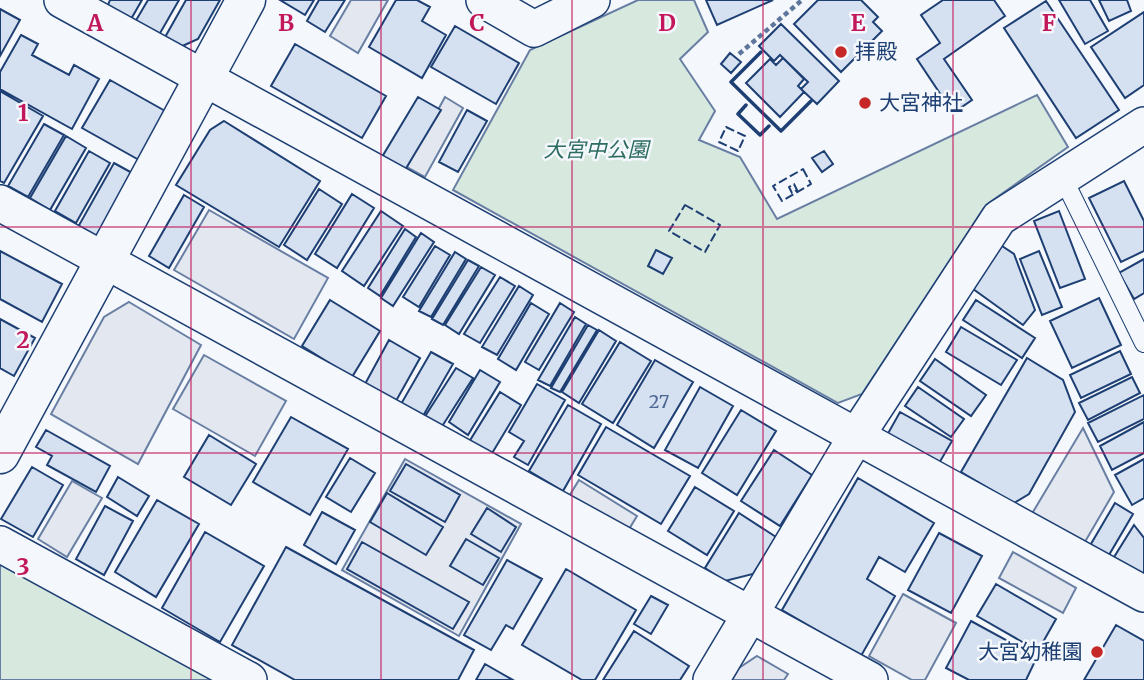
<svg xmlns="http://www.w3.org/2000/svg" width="1144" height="680" viewBox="0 0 1144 680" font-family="Merriweather,'Noto Sans JP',serif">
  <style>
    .green { fill: #d7e8df; stroke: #687fa3; stroke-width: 2 }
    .parking { fill: #e3e8f0; stroke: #687fa3; stroke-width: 2 }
    .building { fill: #d5e0f0; stroke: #1d3f73; stroke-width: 2 }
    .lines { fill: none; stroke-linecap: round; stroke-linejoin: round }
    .lane-casing { stroke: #1d3f73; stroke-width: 20 }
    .street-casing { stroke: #1d3f73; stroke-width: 38 }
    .secondary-casing { stroke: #1d3f73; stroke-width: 41 }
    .path { stroke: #5e769c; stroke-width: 4.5; stroke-dasharray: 5 3.5; stroke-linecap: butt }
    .lane { stroke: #f4f7fb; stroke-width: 18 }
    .street { stroke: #f4f7fb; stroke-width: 35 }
    .secondary { stroke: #f4f7fb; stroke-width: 38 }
    .fence { stroke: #1d3f73; stroke-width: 2; stroke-dasharray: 9 3.5; stroke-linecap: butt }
    .wall { stroke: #1d3f73; stroke-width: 3.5 }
    .grid { fill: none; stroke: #c2185b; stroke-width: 2; stroke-opacity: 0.55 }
    .poi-dot { fill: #c62828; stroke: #f4f7fb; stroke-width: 2.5 }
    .labels { text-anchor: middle; stroke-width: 5; stroke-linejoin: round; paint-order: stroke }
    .number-label { font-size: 18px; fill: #4b6792 }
    .poi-label { font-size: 21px; fill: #1d3f73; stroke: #f4f7fb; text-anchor: start }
    .park-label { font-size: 21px; font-style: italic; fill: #2c6c60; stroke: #f4f7fb }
    .grid-label { font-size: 23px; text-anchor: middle; font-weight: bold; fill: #c2185b; stroke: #f4f7fb; stroke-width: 5; stroke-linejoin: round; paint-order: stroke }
  </style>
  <rect width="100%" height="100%" fill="#f4f7fb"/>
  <path class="green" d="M638,0H694L708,32L680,59L715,111L699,140L740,157L777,219L1037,95L1068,147L986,205L862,394L838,403L453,190L530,50Z
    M0,562L218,680H0Z"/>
  <path class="parking" d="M351,0H388L358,53L330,36Z
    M445,97L463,108L425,177L407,167Z
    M209,210L328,278L294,339L174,270Z
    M129,302L201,345L138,464L51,414L104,317Z
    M204,355L286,401L255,456L173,409Z
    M1083,428L1114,492L1082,547L1030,517Z
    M405,459L521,524L459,636L342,570Z
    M579,480L637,516L626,534L568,498Z
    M72,481L102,498L67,557L38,539Z
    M1013,552L1076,588L1063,613L999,578Z
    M903,594L956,623L925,680H912L869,656Z
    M757,656L788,674L784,680H732L739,668Z"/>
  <path class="building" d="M110,0H142L131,19L108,5Z
    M148,0H179L159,35L135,22Z
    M186,0H220L198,39L178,48L164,39Z
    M280,0H314L305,15Z
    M319,0H345L325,32L307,21Z
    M396,0H417L430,7L422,21L446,35L422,78L369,47Z
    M706,0H773L717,25Z
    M818,0H861L878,17L873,22L882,31L841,72L794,24Z
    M943,0H994L1005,16L944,59L972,100L953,113L917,59L940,43L921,15Z
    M1059,0H1090L1108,31L1085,44Z
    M1099,0H1127L1131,11L1109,21Z
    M1046,1L1119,110L1076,138L1004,28Z
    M0,9L20,20L0,56Z
    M1144,12V85L1125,98L1091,47Z
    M781,24L839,81L817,104L801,89L808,82L780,55L774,61L759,46Z
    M455,26L519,63L496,104L431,67Z
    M21,35L38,44L32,55L69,75L74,65L99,79L72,129L0,89V72Z
    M295,44L386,96L362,138L271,86Z
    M730,53L741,62L731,73L721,64Z
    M783,58L804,79L798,86L804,92L780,117L746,83L770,59L776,65Z
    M110,80L167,112L139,160L82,128Z
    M0,91L43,116L4,183L0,181Z
    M418,97L441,110L405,170L382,157Z
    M467,110L487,121L458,172L439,162Z
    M224,121L320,181L279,247L176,185L210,130Z
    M44,124L64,135L28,197L8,186Z
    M66,136L86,148L50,210L30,198Z
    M89,151L110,163L76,223L55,211Z
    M824,151L833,164L822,172L812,158Z
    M114,163L134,174L98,238L78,227Z
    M1124,181L1144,221V251L1121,262L1089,198Z
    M319,189L342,204L307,260L284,245Z
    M352,194L374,208L337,268L315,254Z
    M184,195L204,207L169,268L149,256Z
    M381,211L403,226L364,286L342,271Z
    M1059,211L1085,279L1060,288L1034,221Z
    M405,229L416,237L380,296L368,288Z
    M421,233L434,242L393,306L381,298Z
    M999,244L1014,254L1035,310L1023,325L969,286Z
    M435,246L450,255L419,307L403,297Z
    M656,250L672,258L663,274L648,266Z
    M0,251L62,284L42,322L0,299Z
    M1039,251L1062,307L1042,315L1020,259Z
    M455,252L466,259L431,317L419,311Z
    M1144,259V293L1134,299L1119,273Z
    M468,260L479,266L443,325L432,319Z
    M481,267L495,275L459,334L445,325Z
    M500,277L515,286L480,343L464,334Z
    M519,286L533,295L497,355L482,347Z
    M1099,298L1121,345L1072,368L1050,321Z
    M330,300L380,331L352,377L302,346Z
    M976,300L1035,338L1022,358L963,320Z
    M531,303L549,314L516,370L498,359Z
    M560,303L574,312L539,370L525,362Z
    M575,317L586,324L550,386L538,380Z
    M0,319L35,338L14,376L0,368Z
    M588,325L597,330L560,392L551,388Z
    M961,327L1017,360L1001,385L946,352Z
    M599,330L616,341L579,403L562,392Z
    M389,340L420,358L396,401L365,384Z
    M620,342L651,361L613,423L582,404Z
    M1120,351L1131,374L1081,398L1070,375Z
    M431,352L453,364L423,416L401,404Z
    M1027,358L1063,380L1075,412L1029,494L1014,503L961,472Z
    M935,359L986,395L971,416L920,381Z
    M655,360L693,382L654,448L617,425Z
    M456,368L473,378L441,428L424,418Z
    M480,370L500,382L468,435L449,422Z
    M1132,377L1140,393L1088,420L1079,403Z
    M537,384L565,400L528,465L514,457L524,441L509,432Z
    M700,387L733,406L698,468L665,450Z
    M918,387L964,419L951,437L905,406Z
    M500,392L521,405L491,455L469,442Z
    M1144,395V419L1098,442L1088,423Z
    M568,405L601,424L563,491L529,471Z
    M741,410L776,431L737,495L702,473Z
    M900,412L952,441L938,465L886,437Z
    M291,417L348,449L310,515L253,482Z
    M1144,422V453L1112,470L1100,446Z
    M606,427L690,476L661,524L578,475Z
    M46,430L110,466L96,492L47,465L52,456L36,447Z
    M209,435L256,464L231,505L184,477Z
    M774,450L812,475L780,526L741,501Z
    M350,458L375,473L351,512L326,497Z
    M1144,459V498L1132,505L1115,475Z
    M406,464L460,495L445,522L390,491Z
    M32,467L63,485L33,537L1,519Z
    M118,477L149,496L137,516L107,497Z
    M858,478L934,523L905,572L879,557L867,579L895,596L861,656L782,610Z
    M695,487L734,511L707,555L668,531Z
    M387,493L443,527L426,555L370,522Z
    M157,500L199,524L156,597L115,572Z
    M1115,503L1133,514L1106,560L1088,549Z
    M105,506L133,521L104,575L76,559Z
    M487,508L516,527L501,552L471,534Z
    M322,512L355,530L336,564L304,545Z
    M739,513L776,537L753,574L725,581L705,568Z
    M1134,525L1144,538V582L1111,562Z
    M205,532L264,566L220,642L162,608Z
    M939,533L982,556L951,613L908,590Z
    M466,539L499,558L483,585L450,566Z
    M362,542L469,602L453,629L347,569Z
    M286,547L474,650L458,680H295L232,645Z
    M507,560L542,579L513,629L506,625L491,650L464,635Z
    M566,569L636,610L595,680H582L522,645Z
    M996,584L1056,619L1038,651L977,616Z
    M651,596L668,605L651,634L634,624Z
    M971,621L1037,657L1026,680H969L946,668Z
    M1116,625L1144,641V680H1084Z
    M634,631L689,666L680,680H603Z
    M485,664L513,680H476Z"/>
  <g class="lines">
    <g class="lane-casing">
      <path id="lane" d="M1063,178L1144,343"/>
    </g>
    <g class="street-casing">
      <path id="street" d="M62,0L1144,594
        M484,0L534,29L592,0
        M0,203L870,680
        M0,544L249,680
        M711,680L857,435L999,218L1144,125"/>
    </g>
    <g class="secondary-casing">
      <path id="secondary" d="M0,454L246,0"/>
    </g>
    <path class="path" d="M739,54L802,0"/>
    <use href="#lane" class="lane"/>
    <use href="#street" class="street"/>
    <use href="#secondary" class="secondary"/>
    <path class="fence" d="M726,127L745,136L738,151L719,142Z
      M803,169L811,184L782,201L773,186Z
      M794,184L797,190L792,193L789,187Z
      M685,205L720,225L705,252L669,231Z"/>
    <path class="wall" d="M761,52L731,82L781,131L811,101
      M746,105L738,114L760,135L769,126"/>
  </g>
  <path class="grid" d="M191,0V680M381,0V680M572,0V680M763,0V680M953,0V680M0,227H1144M0,453H1144"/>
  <g class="poi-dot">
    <circle cx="841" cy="52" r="7"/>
    <circle cx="865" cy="103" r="7"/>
    <circle cx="1097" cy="652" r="7"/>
  </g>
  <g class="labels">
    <g class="number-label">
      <text x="659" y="408">27</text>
    </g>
    <g class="poi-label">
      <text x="855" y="59">拝殿</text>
      <text x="879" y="110">大宮神社</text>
      <text x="1083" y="659" text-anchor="end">大宮幼稚園</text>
    </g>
    <g class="park-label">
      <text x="596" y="157">大宮中公園</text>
    </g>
  </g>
  <g class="grid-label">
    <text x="95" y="31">A</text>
    <text x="286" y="31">B</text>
    <text x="477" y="31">C</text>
    <text x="667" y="31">D</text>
    <text x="858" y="31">E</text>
    <text x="1049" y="31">F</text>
    <text x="23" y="121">1</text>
    <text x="23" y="348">2</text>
    <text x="23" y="575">3</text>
  </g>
</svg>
